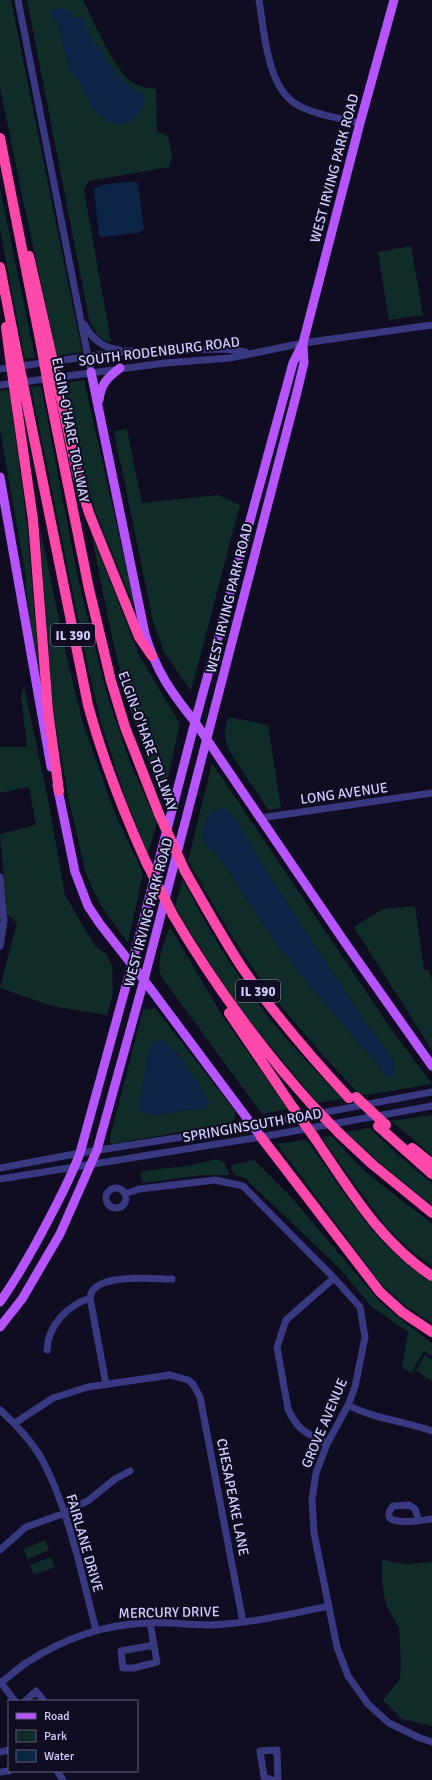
<svg xmlns="http://www.w3.org/2000/svg" width="432" height="1780" viewBox="0 0 432 1780" font-family="Signika,sans-serif">
  <style>
    .green { fill: #102c29; fill-rule: evenodd }
    .water { fill: #0c2547 }
    .lines { fill: none; stroke-linecap: round; stroke-linejoin: round }
    .minor { stroke: #383981; stroke-width: 7 }
    .major { stroke: #b655ff; stroke-width: 9 }
    .highway { stroke: #ff49aa; stroke-width: 10 }
    .highway-bridge { stroke: #ff49aa; stroke-width: 10 }
    .labels { text-anchor: middle; stroke-width: 4; stroke-linejoin: round; paint-order: stroke }
    .shield { fill: #100d22; stroke: #9794bd; stroke-width: 1 }
    .shield-label { font-size: 13px; font-weight: bold; fill: #d1ceff }
    .street-label { font-size: 14px; fill: #d1ceff; stroke: #100d22 }
  </style>
  <rect width="100%" height="100%" fill="#100d22"/>
  <path class="green" d="M0,0H11L82,352L57,356L21,191L0,87Z
    M27,0H83C95,22 114,73 135,84C141,87 150,88 156,89L157,131L168,136L172,155L169,167L89,181L84,190L111,342C98,340 94,330 89,319Z
    M0,188L35,358L25,359L0,229Z
    M411,246L423,315L389,320L378,252Z
    M84,380L134,601H132L96,513L86,481L63,383Z
    M41,386L78,578L99,664L108,698L130,762L157,823L148,854L126,799L101,722L89,672L31,387Z
    M9,390L27,523L40,681L38,682L26,589L25,572L0,430V391Z
    M127,429L142,503L218,495L240,505L191,691L164,652L153,621L114,431Z
    M41,532L67,659L83,723L114,811L143,873L128,943L102,907L92,888L85,870L68,796L53,707L40,533Z
    M91,533L139,655L180,724L163,800C149,764 136,730 126,693C111,641 102,586 91,533Z
    M24,686L48,799L65,895L95,946L106,954L112,966L113,995L107,1015L52,1006L0,988L17,923L7,914L0,834L36,825L29,787L0,793V747H27L21,695Z
    M228,717L268,725L281,808L268,810C257,790 230,758 225,738C224,732 227,723 228,717Z
    M212,763L394,1033L432,1084L361,1096C327,1060 293,1023 263,983C235,944 212,902 188,861ZM230,812L273,882L367,1025L394,1061L383,1073L376,1062L316,993L272,937L226,867L203,835L208,816Z
    M183,879C210,935 244,989 285,1037C303,1058 323,1078 342,1099L318,1103L247,1018L219,978L175,907Z
    M415,906L424,970H429L432,981V1050L354,927L383,909Z
    M170,927L223,1017L288,1109L262,1114L162,978C155,964 164,941 170,927Z
    M155,1008L235,1111V1119L231,1123L113,1144L110,1143V1137L143,1010ZM176,1052L207,1098L208,1107L154,1115L141,1112Z
    M432,1115V1155L391,1121Z
    M370,1128L396,1153L432,1184V1205L393,1174L346,1132Z
    M331,1136L367,1173L432,1224V1266L413,1252L386,1227L321,1137Z
    M305,1140L309,1143C345,1193 378,1250 432,1282V1323L408,1308L381,1284L277,1144Z
    M217,1159L224,1163L230,1175H203L143,1183L140,1173L149,1170L187,1166Z
    M254,1160L292,1198L381,1303L409,1326L432,1343V1356L424,1351L411,1373L402,1368L408,1332L371,1306L341,1270L245,1178L235,1175L231,1169L232,1165Z
    M425,1355L432,1360V1381L416,1371Z
    M45,1540L49,1550L27,1559L24,1549Z
    M51,1557L55,1567L34,1575L30,1565Z
    M382,1560L406,1564L432,1562V1726L402,1719L383,1700L400,1679L401,1660L399,1628L386,1605L382,1582Z"/>
  <path class="water" d="M59,8L70,11L77,19L82,15C86,26 90,45 102,49L106,61C112,64 112,68 116,73C124,82 131,90 142,93L145,102C122,149 87,110 78,78L72,74L67,62L58,23L53,20L50,11Z
    M136,182L138,184L144,229L138,233L101,237L99,236L94,189C99,184 127,181 136,182Z
    M223,808L230,812L238,822L273,882L367,1025L394,1061L395,1074L392,1077C384,1076 381,1069 376,1062L316,993L272,937L226,867L215,852L207,847L204,841L203,835L205,822L208,816L216,809Z
    M163,1040C179,1055 201,1083 209,1103L208,1107L154,1115L140,1112L139,1104L149,1049L155,1041Z"/>
  <g class="lines">
    <path class="minor" d="M18,0L91,372
      M259,0C264,30 267,87 296,104C314,115 339,118 360,123
      M84,324C92,339 102,347 119,350
      M0,369L127,351L227,349L245,352
      M0,385L165,363L230,358L303,343L432,325
      M260,818L432,793
      M0,877L4,921L0,946
      M0,1168L80,1153L253,1126L432,1092
      M0,1179L261,1137L432,1106
      M106 1198a10 10 0 1 1 20 0a10 10 0 1 1-20 0Z
      M125,1194L139,1189L215,1180L243,1186L334,1278L360,1307L365,1337L355,1387L348,1405L327,1444L316,1473L312,1499L314,1533L337,1647L348,1676L368,1704L389,1723L420,1738L432,1742
      M47,1350C48,1325 67,1306 90,1298
      M106,1384L90,1298C91,1294 91,1291 94,1289C107,1274 153,1279 172,1279
      M348,1405C374,1419 404,1421 432,1431
      M0,1410C15,1423 33,1443 43,1461C70,1514 81,1573 96,1630
      M15,1423L53,1398L88,1387L170,1375L188,1380L193,1384L200,1397L243,1622
      M327,1444C308,1434 297,1430 288,1409L277,1347L286,1320L334,1278
      M419,1521L415,1509L409,1505L393,1506C374,1529 424,1520 432,1519
      M0,1550L26,1527L65,1513L89,1500L115,1479L130,1471
      M150,1623L157,1662L134,1668H123L121,1651L154,1645
      M0,1683C9,1677 17,1669 26,1663C63,1639 104,1624 148,1623C170,1622 191,1625 212,1625C252,1623 291,1614 329,1606
      M1,1683L15,1701
      M25,1701L36,1691L44,1701
      M0,1752L9,1750
      M57,1771L63,1780
      M0,1772L9,1771
      M272,1780L264,1777L260,1751L277,1750L278,1780"/>
    <path class="major" d="M91,372L145,634C156,671 171,692 195,722L346,944L432,1066
      M99,400C101,384 107,378 120,368
      M0,477L51,767
      M57,785L75,872L88,906L100,924L144,980L261,1137
      M0,1302C19,1275 35,1246 50,1217C61,1196 72,1175 80,1153L132,964L195,722L293,363L303,343L360,123L394,0
      M0,1327L22,1299L60,1234L97,1150L144,980L296,396L304,363L303,344"/>
    <path class="highway" d="M0,138L41,345
      M29,256L49,344
      M0,267L16,349
      M6,327L9,350
      M60,394L78,477L89,513L139,637L152,656
      M50,396L89,589L111,681L125,727L159,814
      M26,399L88,705C103,760 123,811 146,862
      M16,401L33,520L48,711L59,791
      M185,871C203,903 221,935 241,966C273,1013 310,1056 349,1098
      M173,915C213,983 259,1046 312,1105
      M229,1013L294,1109
      M378,1126L432,1174
      M339,1133L372,1164L432,1213
      M261,1137L380,1292L402,1312L432,1332
      M314,1137C348,1187 380,1242 432,1276
      M412,1148L432,1164"/>
    <path class="highway-bridge" d="M49,344L60,394
      M41,345L50,396
      M16,349L26,399
      M9,350L16,401
      M159,814L185,871
      M146,862L173,915
      M356,1097L386,1125
      M312,1105L339,1133
      M294,1109L314,1137"/>
  </g>
  <g class="labels">
    <g class="shield">
      <rect x="51" y="624" width="44" height="22" rx="3"/>
      <rect x="236" y="980" width="44" height="22" rx="3"/>
    </g>
    <g class="shield-label">
      <text x="73" y="640">IL 390</text>
      <text x="258" y="996">IL 390</text>
    </g>
    <g class="street-label">
      <text transform="translate(334 168) rotate(-75)" y="5">WEST IRVING PARK ROAD</text>
      <text transform="translate(159 351) rotate(-7)" y="5">SOUTH RODENBURG ROAD</text>
      <text transform="translate(71 430) rotate(79)" y="5">ELGIN-O'HARE TOLLWAY</text>
      <text transform="translate(229 598) rotate(-76)" y="5">WEST IRVING PARK ROAD</text>
      <text transform="translate(148 741) rotate(70)" y="5">ELGIN-O'HARE TOLLWAY</text>
      <text transform="translate(344 793) rotate(-8)" y="5">LONG AVENUE</text>
      <text transform="translate(148 912) rotate(-75)" y="5">WEST IRVING PARK ROAD</text>
      <text transform="translate(252 1125) rotate(-10)" y="5">SPRINGINSGUTH ROAD</text>
      <text transform="translate(324 1423) rotate(-67)" y="5">GROVE AVENUE</text>
      <text transform="translate(233 1497) rotate(79)" y="5">CHESAPEAKE LANE</text>
      <text transform="translate(85 1543) rotate(74)" y="5">FAIRLANE DRIVE</text>
      <text transform="translate(169 1612) rotate(-1)" y="5">MERCURY DRIVE</text>
    </g>
  </g>
  <rect x="8" y="1700" width="130" height="72" fill="#100d22" stroke="#5d5a7a"/>
  <rect x="16" y="1713" width="20" height="6" fill="#b655ff" stroke="#5d5a7a"/>
  <text x="44" y="1720" font-size="12" fill="#d1ceff">Road</text>
  <rect x="16" y="1730" width="20" height="12" fill="#102c29" stroke="#5d5a7a"/>
  <text x="44" y="1740" font-size="12" fill="#d1ceff">Park</text>
  <rect x="16" y="1750" width="20" height="12" fill="#0c2547" stroke="#5d5a7a"/>
  <text x="44" y="1760" font-size="12" fill="#d1ceff">Water</text>
</svg>
